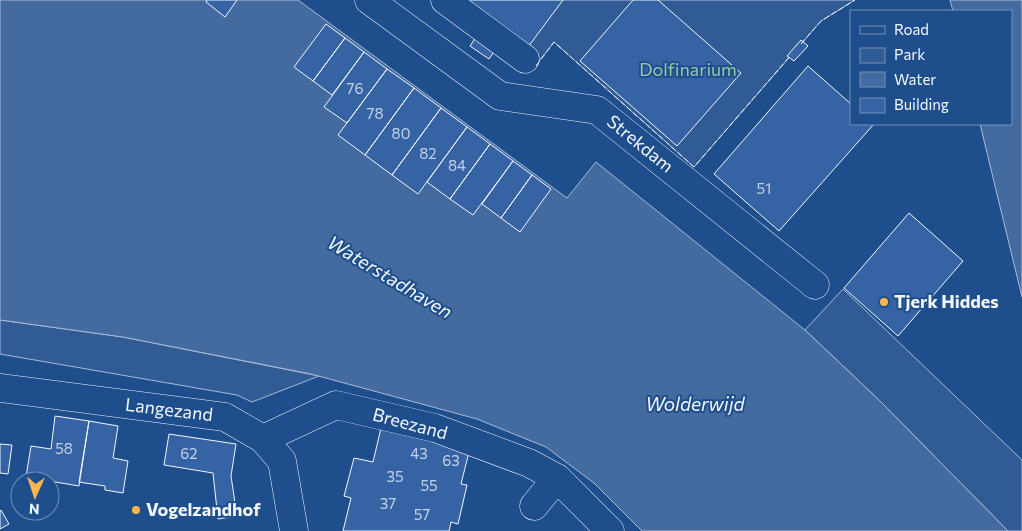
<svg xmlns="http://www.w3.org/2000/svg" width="1022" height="531" viewBox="0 0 1022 531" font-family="Commissioner,sans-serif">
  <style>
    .green { fill: #305b95; stroke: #a8bbd7 }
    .water { fill: #446ba0; stroke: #a8bbd7 }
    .building { fill: #3563a3; stroke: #f2f6ff }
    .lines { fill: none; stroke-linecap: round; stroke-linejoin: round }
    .minor-casing { stroke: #f2f6ff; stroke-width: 29 }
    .minor { stroke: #1f4e8c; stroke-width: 28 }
    .fence { stroke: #f2f6ff; stroke-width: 1; stroke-dasharray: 6 2.5; stroke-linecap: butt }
    .poi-dot { fill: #ffb74d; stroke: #1f4e8c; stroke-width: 2 }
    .labels { text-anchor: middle; stroke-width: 4; stroke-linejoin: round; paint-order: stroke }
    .number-label { font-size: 15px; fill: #c3d1e8 }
    .park-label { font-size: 18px; fill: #97c8a6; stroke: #1f4e8c }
    .street-label { font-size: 18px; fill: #f2f6ff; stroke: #1f4e8c }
    .poi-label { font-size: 18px; font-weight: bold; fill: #f2f6ff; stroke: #1f4e8c; text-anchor: start }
    .water-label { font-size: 19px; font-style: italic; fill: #f2f6ff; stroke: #1f4e8c }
  </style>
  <rect width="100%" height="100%" fill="#1f4e8c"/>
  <path class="green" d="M441,0H855L821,21L694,167L554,42L533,69Z
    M843,289L1022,460V531H1008L881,402L805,330Z
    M0,320L123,337L319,376L252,402L237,395L0,354Z"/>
  <path class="water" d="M0,0H298L567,198L596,162L805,330L881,402L1008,531H642L594,483L546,447L477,419L311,374L123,337L0,320Z
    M950,0H1022V297L980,124H1011V11H953Z"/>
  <path class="building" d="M207,0H237L225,17L206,2Z
    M463,0H563L528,47Z
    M633,0H658L741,73L677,146L580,61Z
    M326,24L345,38L313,81L294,67Z
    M478,34L497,47L489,59L470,46Z
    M345,38L364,52L332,95L313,81Z
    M801,40L808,46L794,61L787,56Z
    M364,52L387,69L347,123L324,107Z
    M808,66L851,104V124H874L779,231L714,174Z
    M387,69L414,88L365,155L338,135Z
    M414,88L441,108L392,175L365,155Z
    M441,108L467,127L418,194L392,175Z
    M467,127L490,144L450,199L427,182Z
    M490,144L513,161L473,215L450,199Z
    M513,161L532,175L501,218L482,204Z
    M532,175L551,189L520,232L501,218Z
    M909,213L963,261L898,336L844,288Z
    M55,416L89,421L79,486L26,477L31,446L51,449Z
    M89,421L118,426L113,458L128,461L123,493L105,490V486L79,482Z
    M381,428L457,446L469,452L461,484L467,485L458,524L451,522L449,531H343L351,498L344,496L354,458L373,462Z
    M169,434L236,444L231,476L237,516L218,519L213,473L164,465Z
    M0,444L12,445L8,474L0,473Z
    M1,510L9,524L0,529V511Z"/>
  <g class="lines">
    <g class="minor-casing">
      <path id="minor" d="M369,0L500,96L597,110L815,285
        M445,0L525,59
        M0,388L225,417L263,439L282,461L294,531
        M263,439L336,405L435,428L529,463L557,478L610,531
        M534,506L557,478"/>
    </g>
    <use href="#minor" class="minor"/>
    <path class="fence" d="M801,44L821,21L855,0
      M536,66L554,42L694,167L791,55"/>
  </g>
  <g class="poi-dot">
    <circle cx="884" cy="302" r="5"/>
    <circle cx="136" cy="510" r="5"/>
  </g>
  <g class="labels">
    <g class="number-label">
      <text x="355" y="94">76</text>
      <text x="375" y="119">78</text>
      <text x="401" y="139">80</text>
      <text x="428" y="159">82</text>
      <text x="457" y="171">84</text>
      <text x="764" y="194">51</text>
      <text x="64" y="454">58</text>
      <text x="189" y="459">62</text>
      <text x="419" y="459">43</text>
      <text x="451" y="466">63</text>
      <text x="395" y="482">35</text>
      <text x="429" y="491">55</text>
      <text x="388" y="509">37</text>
      <text x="422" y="520">57</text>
    </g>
    <g class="park-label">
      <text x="688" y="76">Dolfinarium</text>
    </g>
    <g class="street-label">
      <text transform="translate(640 144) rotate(39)" y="6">Strekdam</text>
      <text transform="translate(169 410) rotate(7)" y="6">Langezand</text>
      <text transform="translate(410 424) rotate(15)" y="6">Breezand</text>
    </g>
    <g class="poi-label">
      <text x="894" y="308">Tjerk Hiddes</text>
      <text x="146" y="516">Vogelzandhof</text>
    </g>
    <g class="water-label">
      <text transform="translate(390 277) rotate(31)" y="7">Waterstadhaven</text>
      <text x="695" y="411">Wolderwijd</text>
    </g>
  </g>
  <rect x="850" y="10" width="162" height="115" fill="#1f4e8c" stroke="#7391ba"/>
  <rect x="860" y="26" width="25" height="8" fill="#1f4e8c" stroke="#7391ba"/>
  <text x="894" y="35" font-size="15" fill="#f2f6ff">Road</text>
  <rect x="860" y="48" width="25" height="15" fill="#305b95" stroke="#7391ba"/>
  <text x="894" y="60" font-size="15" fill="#f2f6ff">Park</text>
  <rect x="860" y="72" width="25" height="15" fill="#446ba0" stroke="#7391ba"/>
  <text x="894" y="85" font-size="15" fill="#f2f6ff">Water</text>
  <rect x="860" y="98" width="25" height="15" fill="#3563a3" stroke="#7391ba"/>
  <text x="894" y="110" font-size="15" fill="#f2f6ff">Building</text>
  <g transform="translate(35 496) rotate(183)"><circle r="24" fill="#1f4e8c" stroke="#7391ba"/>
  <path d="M0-4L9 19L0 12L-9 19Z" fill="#ffb74d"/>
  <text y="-8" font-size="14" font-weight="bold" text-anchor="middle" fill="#f2f6ff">N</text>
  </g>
</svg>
